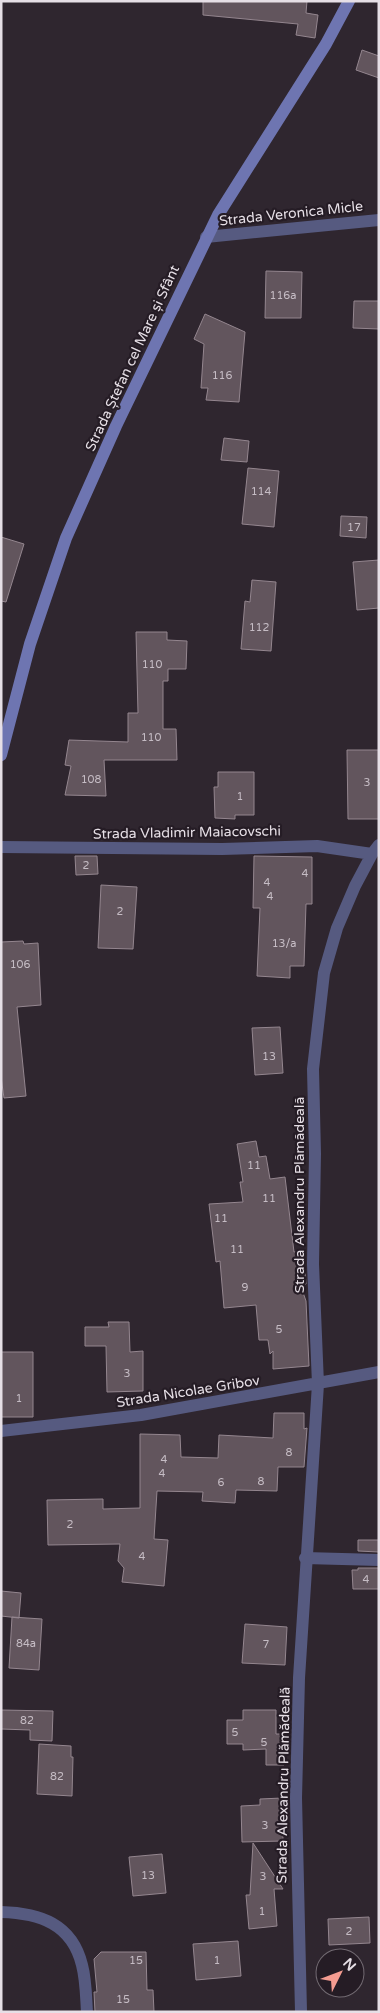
<svg xmlns="http://www.w3.org/2000/svg" width="380" height="2013" viewBox="0 0 380 2013" font-family="'Varela Round',sans-serif">
  <style>
    .building { fill: #62555d; stroke: #94868f }
    .lines { fill: none; stroke-linecap: round; stroke-linejoin: round }
    .street { stroke: #565a80; stroke-width: 12 }
    .secondary { stroke: #6e75b1; stroke-width: 12 }
    .labels { text-anchor: middle; stroke-width: 4.5; stroke-linejoin: round; paint-order: stroke }
    .number-label { font-size: 11px; fill: #c5bcc4 }
    .street-label { font-size: 14px; fill: #e6dfe6; stroke: #251c25 }
  </style>
  <rect width="100%" height="100%" fill="#2f262f"/>
  <path class="building" d="M203,1H307L306,13L318,15L315,38L296,35L298,24L203,15Z
    M362,50L379,56V78L356,70Z
    M266,271L302,272L301,318H265Z
    M354,301H379V329L353,328Z
    M205,314L245,332L239,402L206,400L208,388H201L204,344L194,339Z
    M224,438L249,441L247,462L221,460Z
    M248,468L279,471L274,527L242,524Z
    M341,516L367,517L366,538L340,536Z
    M1,537L24,544L6,602L1,601Z
    M379,560V608L357,610L353,562Z
    M252,580L276,582L271,651L241,649L245,601L250,602Z
    M136,632H167V640L187,641L186,669H168V681H163V729H176L177,760H104L106,796L65,795L71,766L65,765L69,740L128,742V713H138Z
    M347,750H379V819H348Z
    M218,772H254V815H235V819L215,818L214,787H218Z
    M75,856H97L98,874L76,875Z
    M254,856L312,857V904H306L304,966H290V978L257,976L260,908H253Z
    M101,885L137,887L133,949L98,948Z
    M23,941L24,944L38,943L41,1005L17,1007L26,1096L4,1098L1,1077V942Z
    M280,1027L283,1073L255,1075L252,1028Z
    M256,1141L259,1157L266,1156L270,1179L285,1177L294,1252L303,1251L306,1284H300L306,1301L309,1366L273,1369V1351L270,1354L268,1340H259L256,1305L224,1308L220,1261L216,1262L209,1204L243,1202L240,1182H243L237,1144Z
    M108,1322H129L130,1352L143,1351V1391L107,1392L106,1346H85V1327H109Z
    M1,1352H33V1417H1Z
    M274,1413H304V1429L307,1428L304,1467H278L277,1491L236,1490L235,1503L202,1501L203,1492L157,1491L154,1539L168,1540L164,1586L122,1582L124,1568L118,1561L120,1544L48,1545L47,1500L103,1499V1509L140,1508V1434L180,1435L181,1457L218,1458L219,1435L273,1438Z
    M358,1540H379V1552L358,1551Z
    M358,1568H379V1589H353L352,1570H358Z
    M1,1591L21,1593L19,1618L1,1616Z
    M12,1617L42,1619L39,1670L9,1668Z
    M245,1624L287,1627L285,1665L242,1663Z
    M1,1710L53,1711L52,1741L30,1740V1730L1,1729Z
    M243,1710H276V1734H284V1765H266V1749L243,1750V1744H227V1720H243Z
    M39,1744L71,1746V1757H73L72,1796L37,1794Z
    M282,1798L283,1841L242,1842L241,1806L260,1805V1799Z
    M253,1843L283,1889H274L277,1926L249,1929L246,1895H250Z
    M162,1854L166,1893L133,1896L129,1857Z
    M369,1917L370,1943L329,1945L328,1919Z
    M238,1941L241,1976L196,1980L193,1944Z
    M101,1952H146L147,1990H153L154,2012H95L94,1992H97L94,1959Z"/>
  <g class="lines">
    <path class="street" d="M206,237L379,220
      M1,847L222,849L317,846L372,854
      M1,1431L141,1415L379,1372
      M305,1558L379,1560
      M1,1912C40,1913 72,1924 82,1965C86,1980 86,1997 87,2012
      M301,2012L296,1798L299,1678L318,1384L313,1264L315,1154L313,1069L324,973L337,928L355,886L372,854L379,845"/>
    <path class="secondary" d="M1,755L30,644L66,538L116,426L218,215L326,44L349,1"/>
  </g>
  <g class="labels">
    <g class="number-label">
      <text x="283" y="299">116a</text>
      <text x="222" y="379">116</text>
      <text x="261" y="495">114</text>
      <text x="354" y="531">17</text>
      <text x="259" y="631">112</text>
      <text x="152" y="668">110</text>
      <text x="151" y="741">110</text>
      <text x="91" y="783">108</text>
      <text x="367" y="786">3</text>
      <text x="240" y="800">1</text>
      <text x="86" y="869">2</text>
      <text x="305" y="877">4</text>
      <text x="267" y="886">4</text>
      <text x="270" y="900">4</text>
      <text x="120" y="915">2</text>
      <text x="284" y="947">13/a</text>
      <text x="20" y="968">106</text>
      <text x="269" y="1060">13</text>
      <text x="254" y="1169">11</text>
      <text x="269" y="1202">11</text>
      <text x="221" y="1222">11</text>
      <text x="237" y="1253">11</text>
      <text x="245" y="1291">9</text>
      <text x="279" y="1333">5</text>
      <text x="127" y="1377">3</text>
      <text x="19" y="1402">1</text>
      <text x="289" y="1456">8</text>
      <text x="164" y="1463">4</text>
      <text x="162" y="1477">4</text>
      <text x="261" y="1485">8</text>
      <text x="221" y="1486">6</text>
      <text x="70" y="1528">2</text>
      <text x="142" y="1560">4</text>
      <text x="366" y="1583">4</text>
      <text x="26" y="1647">84a</text>
      <text x="266" y="1648">7</text>
      <text x="27" y="1724">82</text>
      <text x="235" y="1736">5</text>
      <text x="264" y="1746">5</text>
      <text x="57" y="1780">82</text>
      <text x="265" y="1829">3</text>
      <text x="148" y="1879">13</text>
      <text x="263" y="1880">3</text>
      <text x="262" y="1915">1</text>
      <text x="349" y="1935">2</text>
      <text x="136" y="1964">15</text>
      <text x="217" y="1964">1</text>
      <text x="123" y="2003">15</text>
    </g>
    <g class="street-label">
      <text transform="translate(291 213) rotate(-6)" y="5">Strada Veronica Micle</text>
      <text transform="translate(132 358) rotate(-65)" y="5">Strada Ștefan cel Mare și Sfânt</text>
      <text transform="translate(187 832) rotate(-1)" y="5">Strada Vladimir Maiacovschi</text>
      <text transform="translate(299 1195) rotate(-90)" y="5">Strada Alexandru Plămădeală</text>
      <text transform="translate(188 1391) rotate(-9)" y="5">Strada Nicolae Gribov</text>
      <text transform="translate(283 1785) rotate(-89)" y="5">Strada Alexandru Plămădeală</text>
    </g>
  </g>
  <rect width="380" height="2013" fill="none" stroke="#e6dfe6" stroke-width="5"/>
  <g transform="translate(340 1973) rotate(48)"><circle r="24" fill="#251c25" stroke="#726a72"/>
  <path d="M0-4L9 19L0 12L-9 19Z" fill="#f59c91"/>
  <text y="-8" font-size="14" font-weight="bold" text-anchor="middle" fill="#e6dfe6">N</text>
  </g>
</svg>
